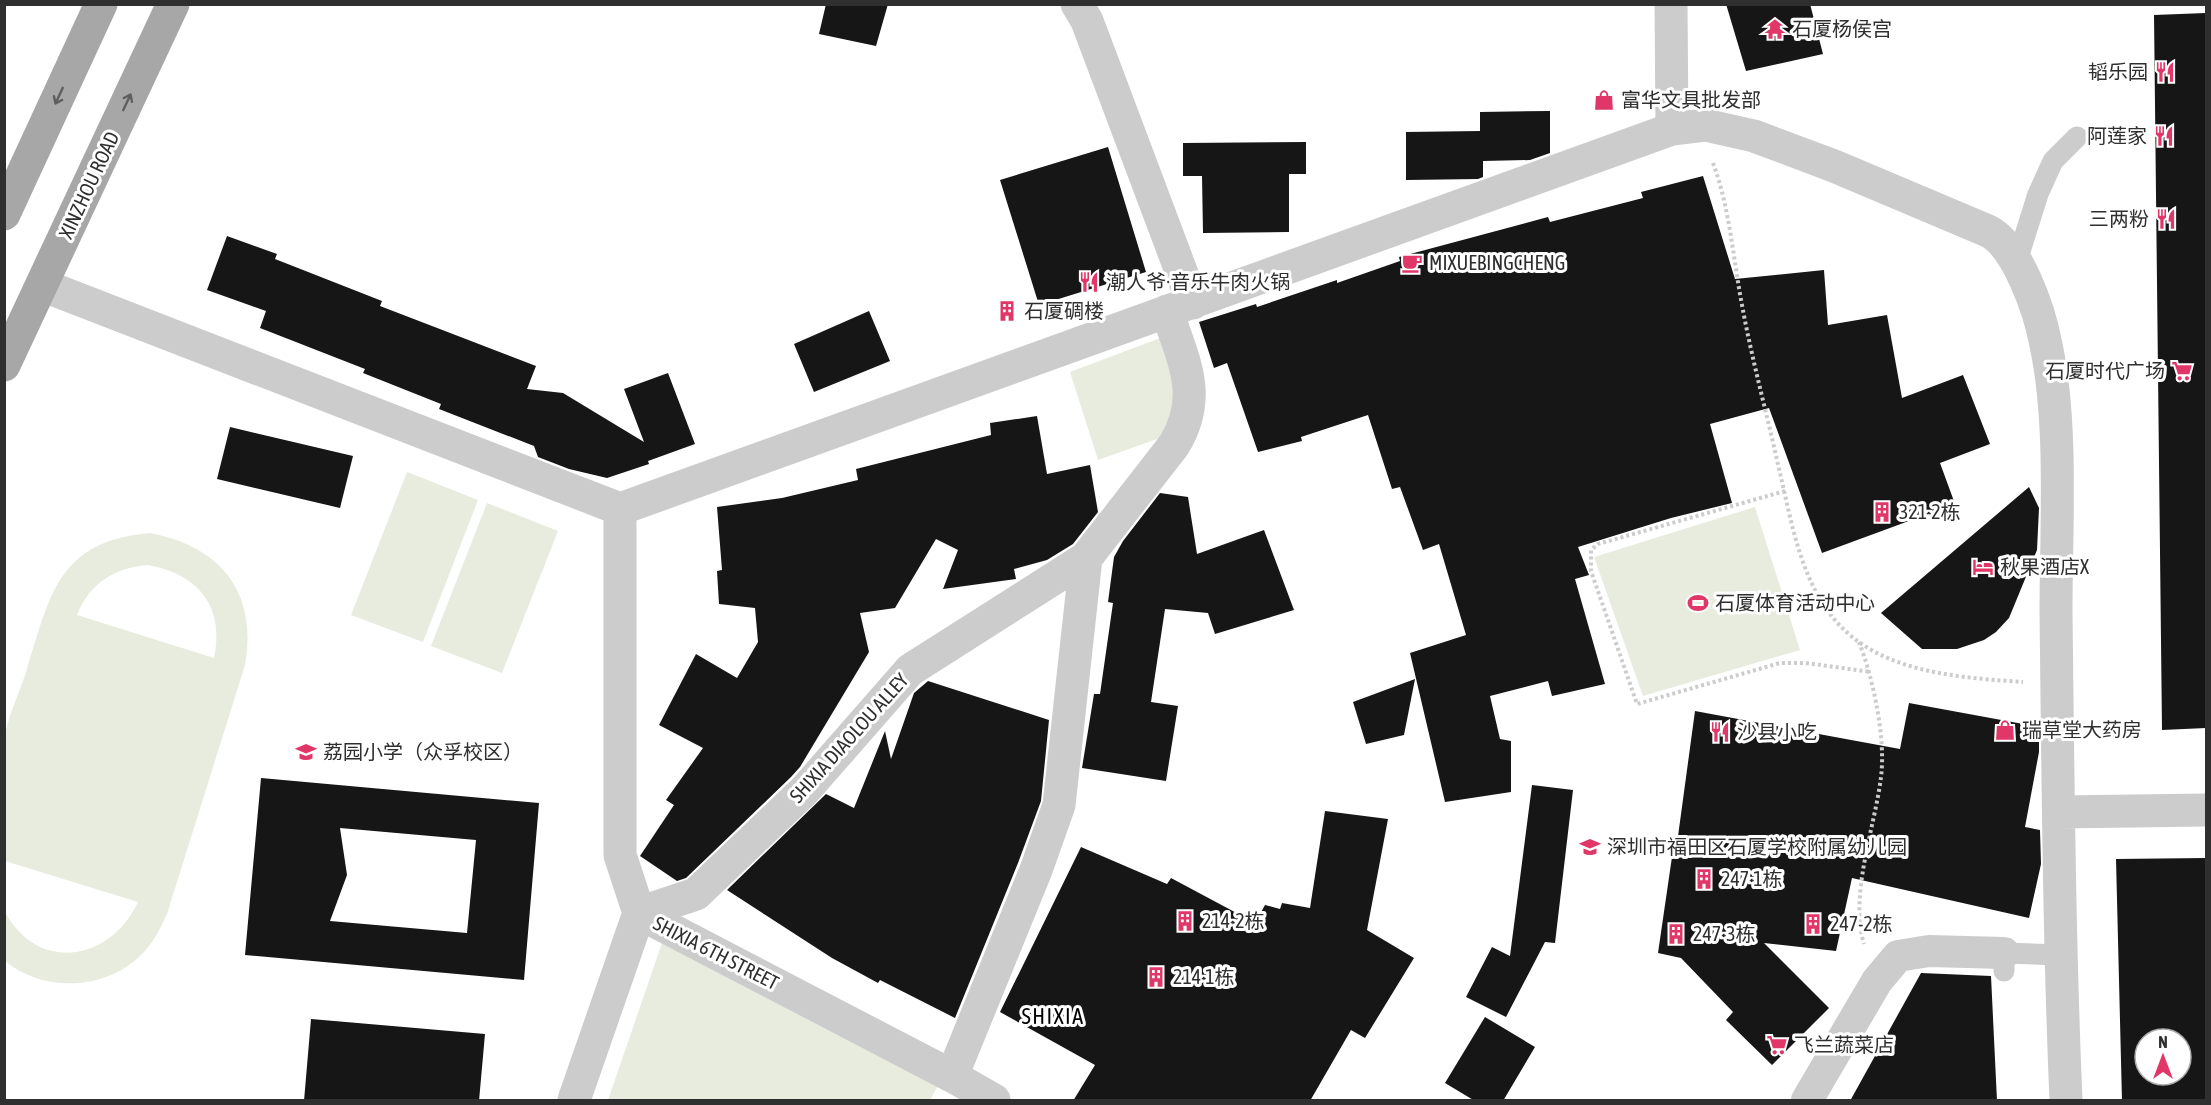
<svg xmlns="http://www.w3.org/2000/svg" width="2211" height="1105" viewBox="0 0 2211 1105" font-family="'Asap Condensed','Noto Sans SC',sans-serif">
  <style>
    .green { fill: #e8ecde; fill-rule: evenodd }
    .building { fill: #161616; fill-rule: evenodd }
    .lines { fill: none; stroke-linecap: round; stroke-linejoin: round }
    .path { stroke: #ccc; stroke-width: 4; stroke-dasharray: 3 3; stroke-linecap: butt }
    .service { stroke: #ccc; stroke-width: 21 }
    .pedestrian { stroke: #ccc; stroke-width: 32 }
    .minor { stroke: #ccc; stroke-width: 33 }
    .primary { stroke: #a7a7a7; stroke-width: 33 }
    .oneway { stroke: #5f5f5f }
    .labels { text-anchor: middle; stroke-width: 6; stroke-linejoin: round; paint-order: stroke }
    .poi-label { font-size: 20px; fill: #2f2f2f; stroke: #fff; text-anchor: start }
    .street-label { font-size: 20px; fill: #2f2f2f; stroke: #fff }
    .quarter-label { font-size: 22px; letter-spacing: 1.5px; fill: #000; stroke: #fff }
  </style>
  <rect width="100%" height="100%" fill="#fff"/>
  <path class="green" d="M1163,337L1177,407L1160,438L1098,460L1070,372Z
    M407,472L478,500L423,642L351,615Z
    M487,503L558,531L502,673L431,646Z
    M1755,507L1800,650L1643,696L1594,557Z
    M150,533C221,546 258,593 245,665L167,914C160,929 153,944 140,956C104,991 42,992 5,961V912C38,973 110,962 138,902L5,861C4,822 2,781 4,742C6,720 19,694 26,672C50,596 57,541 150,533ZM148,565C198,574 225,606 214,658L77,615C90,583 114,568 148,565Z
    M662,943L938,1086L930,1100H608Z"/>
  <path class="building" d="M826,4H888L876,46L819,34Z
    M1726,4H1810L1823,54L1746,71Z
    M2206,13V728L2162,730L2154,15Z
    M1550,111V153L1530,160L1483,161V177L1478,179L1406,180V132L1480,131V112Z
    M1306,142V174H1289V232L1203,233L1202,176H1183V143Z
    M1108,147L1146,272L1039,305L1000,180Z
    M1703,176L1735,279L1824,270L1828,325L1887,315L1902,398L1963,375L1990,444L1940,463L1955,504L1822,553L1769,408L1710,424L1732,503L1671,518L1578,547L1589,575L1575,579L1605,684L1552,696L1548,681L1490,696L1500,739L1511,741V792L1445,802L1410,653L1466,635L1439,544L1423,550L1400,487L1392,489L1368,415L1301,437L1302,441L1258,452L1227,363L1214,368L1199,322L1256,304L1257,307L1337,280V283L1400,261L1399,257L1548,217L1550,222L1643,198L1641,192Z
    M227,236L277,254L275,259L382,301L380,306L536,366L527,389L563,393L644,442L624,389L668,373L695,444L648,461L649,464L607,478L569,469L538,457L534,446L439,409L441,404L363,373L365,369L260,328L266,311L207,290Z
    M869,311L890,361L814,392L794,344Z
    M1037,416L1047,474L1090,465L1098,512L1073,544L1047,560L1014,569L1016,579L943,589L958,550L936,539L895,608L860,613L869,652L800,767L791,777L686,878L677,881L640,856L674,805L666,800L703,748L659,725L696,654L737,678L758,642L755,608L719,604L717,571L722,570L717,507L782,498L858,480L856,469L991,435L990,423Z
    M230,427L353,456L340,508L217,479Z
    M2029,487L2039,508L2037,550L2009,618L1996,632L1984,640L1957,649H1922L1881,613Z
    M1160,493L1188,497L1197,554L1264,530L1294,610L1215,634L1208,613L1165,609L1151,702L1178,706L1166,781L1082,768L1094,694H1100L1113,603L1108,602L1114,557L1123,541Z
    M1415,679L1404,735L1366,744L1353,702Z
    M928,681L1049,720L1041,801L1018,863L955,1018L880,980L878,983L832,958L727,890L826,794L854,808L885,731L891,759L914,693Z
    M1909,703L2039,727V752L2025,827L2040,830L2041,864L2029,918L1852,878L1836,951L1764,943L1829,1008L1772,1065L1726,1020L1733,1012L1681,958L1658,953L1673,850L1676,851L1695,711L1900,749Z
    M261,778L539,803L524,980L245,955ZM340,828L476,840L467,933L330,921L347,875Z
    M1532,785L1573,790L1555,943L1545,942L1506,1017L1466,997L1492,947L1510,956Z
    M1325,811L1388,819L1367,930L1414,958L1365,1038L1351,1030L1310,1101H1073L1095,1065L1000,1012L1081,847L1167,884L1171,878L1244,917L1247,909L1260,914L1265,905L1280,909L1282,903L1310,908Z
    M2206,858V1101H2122L2116,859ZM2145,1039H2181V1075H2145Z
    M1921,973L1991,976L1997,1101H1850Z
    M1485,1017L1535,1047L1503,1101H1475L1445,1083Z
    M311,1019L485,1034L479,1101H304Z"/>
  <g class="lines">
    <path class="path" d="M1713,163C1730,209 1733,258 1742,305C1752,360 1767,414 1779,469C1793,527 1802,595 1851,636C1897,674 1966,678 2023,682
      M1785,491L1598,544L1591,550V571L1637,704L1780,663H1806L1871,672
      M1859,642C1873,678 1886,738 1881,777C1875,827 1849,895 1864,944"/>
    <path class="service" d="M2016,264L2038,194L2053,161L2077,137
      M2004,971V953L2060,955"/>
    <path class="pedestrian" d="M1807,1100L1877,981L1898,956L1929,951L2004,953"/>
    <path class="minor" d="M1077,4L1087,21L1193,303
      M1671,4L1672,129
      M42,285L620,509L1672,129L1705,125L1754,136L1834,166L1988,231C2018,246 2040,312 2046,345C2063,425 2056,528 2056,611C2058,774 2059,938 2066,1100
      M620,509V855L639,913L952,1076L994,1100
      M2060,812L2206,810
      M952,1076L1036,870L1059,805L1086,558
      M574,1100L639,913L696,894L805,790L910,670L1086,558L1174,445C1204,396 1183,360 1167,311"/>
    <path class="primary" d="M4,214L101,4
      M4,365L173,4"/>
  </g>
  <defs><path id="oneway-shaft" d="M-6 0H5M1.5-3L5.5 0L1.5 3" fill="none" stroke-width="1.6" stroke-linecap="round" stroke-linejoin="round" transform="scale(1.5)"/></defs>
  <g class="oneway">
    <use href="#oneway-shaft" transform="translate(59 96) rotate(115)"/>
    <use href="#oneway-shaft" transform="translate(127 102) rotate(-65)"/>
  </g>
  <defs>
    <g id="temple-bare" transform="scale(1.62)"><path d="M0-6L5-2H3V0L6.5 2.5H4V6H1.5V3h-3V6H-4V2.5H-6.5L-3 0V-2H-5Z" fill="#e03768" stroke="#fff" stroke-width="2.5" paint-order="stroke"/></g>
    <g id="restaurant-bare" transform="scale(1.62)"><path d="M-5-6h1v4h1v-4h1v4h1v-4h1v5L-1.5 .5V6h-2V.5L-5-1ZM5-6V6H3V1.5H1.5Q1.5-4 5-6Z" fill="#e03768" stroke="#fff" stroke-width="2.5" paint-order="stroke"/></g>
    <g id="shop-bare" transform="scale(1.62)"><path d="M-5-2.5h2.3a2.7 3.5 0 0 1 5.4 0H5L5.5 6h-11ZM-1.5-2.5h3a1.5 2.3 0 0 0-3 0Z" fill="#e03768" stroke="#fff" stroke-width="2.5" paint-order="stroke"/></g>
    <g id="cafe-bare" transform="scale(1.62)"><path d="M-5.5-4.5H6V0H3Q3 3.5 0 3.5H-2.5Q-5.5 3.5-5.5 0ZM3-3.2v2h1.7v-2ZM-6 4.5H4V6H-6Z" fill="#e03768" stroke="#fff" stroke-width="2.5" paint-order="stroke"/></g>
    <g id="building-bare" transform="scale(1.62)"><path d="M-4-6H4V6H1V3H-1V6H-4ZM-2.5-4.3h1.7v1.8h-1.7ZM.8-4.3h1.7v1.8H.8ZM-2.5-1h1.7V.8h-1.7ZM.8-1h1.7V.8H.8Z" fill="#e03768" stroke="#fff" stroke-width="2.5" paint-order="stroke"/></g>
    <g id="supermarket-bare" transform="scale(1.62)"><path d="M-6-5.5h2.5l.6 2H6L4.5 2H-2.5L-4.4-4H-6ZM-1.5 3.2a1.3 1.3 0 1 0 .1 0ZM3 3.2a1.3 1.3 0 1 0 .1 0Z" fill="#e03768" stroke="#fff" stroke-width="2.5" paint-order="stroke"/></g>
    <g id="hotel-bare" transform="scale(1.62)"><path d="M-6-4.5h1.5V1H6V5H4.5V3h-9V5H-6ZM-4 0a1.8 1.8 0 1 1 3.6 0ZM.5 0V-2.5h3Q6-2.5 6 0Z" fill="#e03768" stroke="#fff" stroke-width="2.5" paint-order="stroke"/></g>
    <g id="stadium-bare" transform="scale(1.62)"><path d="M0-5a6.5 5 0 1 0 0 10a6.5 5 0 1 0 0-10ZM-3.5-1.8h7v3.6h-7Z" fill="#e03768" stroke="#fff" stroke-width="2.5" paint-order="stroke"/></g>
    <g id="school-bare" transform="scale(1.62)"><path d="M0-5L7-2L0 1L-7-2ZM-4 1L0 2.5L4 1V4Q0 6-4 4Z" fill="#e03768" stroke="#fff" stroke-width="2.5" paint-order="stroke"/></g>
  </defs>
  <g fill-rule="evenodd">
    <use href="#temple-bare" x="1775" y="29"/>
    <use href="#restaurant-bare" x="2165" y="72"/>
    <use href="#shop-bare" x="1604" y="100"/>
    <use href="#restaurant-bare" x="2164" y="136"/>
    <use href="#restaurant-bare" x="2166" y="219"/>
    <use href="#cafe-bare" x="1412" y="263"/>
    <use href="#restaurant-bare" x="1089" y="282"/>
    <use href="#building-bare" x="1007" y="311"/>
    <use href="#supermarket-bare" x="2182" y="371"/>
    <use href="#building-bare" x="1882" y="512"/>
    <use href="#hotel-bare" x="1983" y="567"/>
    <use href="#stadium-bare" x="1698" y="603"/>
    <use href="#shop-bare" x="2005" y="730"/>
    <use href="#restaurant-bare" x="1720" y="732"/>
    <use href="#school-bare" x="306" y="752"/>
    <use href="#school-bare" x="1590" y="847"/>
    <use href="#building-bare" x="1704" y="879"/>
    <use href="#building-bare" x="1185" y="921"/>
    <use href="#building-bare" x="1813" y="924"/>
    <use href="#building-bare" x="1676" y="934"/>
    <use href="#building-bare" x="1156" y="977"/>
    <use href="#supermarket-bare" x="1777" y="1045"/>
  </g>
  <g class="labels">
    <g class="poi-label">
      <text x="1792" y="36">石厦杨侯宫</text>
      <text x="2148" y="79" text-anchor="end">韬乐园</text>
      <text x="1621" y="107">富华文具批发部</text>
      <text x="2147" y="143" text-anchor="end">阿莲家</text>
      <text x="2149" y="226" text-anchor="end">三两粉</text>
      <text x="1429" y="270">MIXUEBINGCHENG</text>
      <text x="1106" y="289">潮人爷·音乐牛肉火锅</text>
      <text x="1024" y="318">石厦碉楼</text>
      <text x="2165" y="378" text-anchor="end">石厦时代广场</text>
      <text x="1899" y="519">321-2栋</text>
      <text x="2000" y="574">秋果酒店X</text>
      <text x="1715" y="610">石厦体育活动中心</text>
      <text x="2022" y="737">瑞草堂大药房</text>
      <text x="1737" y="739">沙县小吃</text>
      <text x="323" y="759">荔园小学（众孚校区）</text>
      <text x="1607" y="854">深圳市福田区石厦学校附属幼儿园</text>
      <text x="1721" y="886">247-1栋</text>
      <text x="1202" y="928">214-2栋</text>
      <text x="1830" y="931">247-2栋</text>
      <text x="1693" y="941">247-3栋</text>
      <text x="1173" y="984">214-1栋</text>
      <text x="1794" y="1052">飞兰蔬菜店</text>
    </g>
    <g class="street-label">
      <text transform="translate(89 185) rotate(-65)" y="7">XINZHOU ROAD</text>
      <text transform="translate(849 738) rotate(-48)" y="7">SHIXIA DIAOLOU ALLEY</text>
      <text transform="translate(716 953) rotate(27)" y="7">SHIXIA 6TH STREET</text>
    </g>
    <g class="quarter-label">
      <text x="1053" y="1024">SHIXIA</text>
    </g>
  </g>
  <rect width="2211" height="1105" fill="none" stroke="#2f2f2f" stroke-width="12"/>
  <g transform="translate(2163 1057)"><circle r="28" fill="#ffffff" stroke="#acacac" stroke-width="1.5"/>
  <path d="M0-4.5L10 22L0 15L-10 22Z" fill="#e03768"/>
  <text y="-9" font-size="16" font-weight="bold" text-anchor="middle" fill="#2f2f2f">N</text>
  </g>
</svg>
